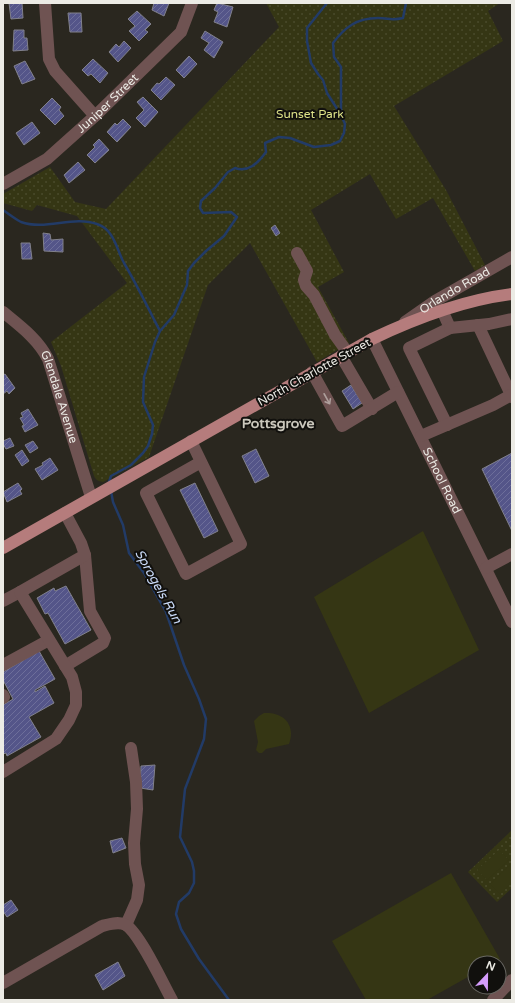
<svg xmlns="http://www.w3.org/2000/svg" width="515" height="1003" viewBox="0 0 515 1003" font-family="'Varela Round',sans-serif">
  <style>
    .grass { fill: url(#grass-dots) }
    .garden { fill: #353614 }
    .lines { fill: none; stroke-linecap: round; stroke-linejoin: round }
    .stream { stroke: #223b67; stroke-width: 2.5 }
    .building { fill: url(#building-hatch); stroke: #81818c }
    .minor { stroke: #6f5352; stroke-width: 12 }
    .major { stroke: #b57c7c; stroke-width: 12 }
    .oneway { stroke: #ae9f9c }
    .labels { text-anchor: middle; stroke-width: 4; stroke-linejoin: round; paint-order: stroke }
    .street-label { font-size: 12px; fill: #ecebe5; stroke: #11100d }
    .park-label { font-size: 12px; fill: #dee288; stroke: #11100d }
    .water-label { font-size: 13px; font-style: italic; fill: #cadbf9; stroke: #11100d }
    .quarter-label { font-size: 14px; font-weight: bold; fill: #cac7bc; stroke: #11100d }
  </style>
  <defs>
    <pattern id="grass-dots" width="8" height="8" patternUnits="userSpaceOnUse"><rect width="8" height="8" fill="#353614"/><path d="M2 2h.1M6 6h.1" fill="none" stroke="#494a2b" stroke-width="1.8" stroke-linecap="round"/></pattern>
    <pattern id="building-hatch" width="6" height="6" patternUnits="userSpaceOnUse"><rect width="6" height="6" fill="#545589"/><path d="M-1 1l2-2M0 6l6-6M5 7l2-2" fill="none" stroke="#6d6e9a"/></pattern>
  </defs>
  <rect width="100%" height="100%" fill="#2a271f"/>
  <path class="grass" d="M266,3H500L488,11L503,41L394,106L446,190L485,265L475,271L433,198L396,219L370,174L311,210L344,272L318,287L349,343L317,362L250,243L208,285L149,457L103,482C98,481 96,480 94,476L61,366L51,342L127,283L77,216L37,205L32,211L3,203V194L50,167L75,202L106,209L279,27Z
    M512,830V888L497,902L468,872Z"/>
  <path class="garden" d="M423,531L479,650L369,713L314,597Z
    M264,713C284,712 296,725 289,744L266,749L262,753H259L256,750L258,742L254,721L259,716Z
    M499,850L509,860L487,880L477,870Z
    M512,863V882L500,894L490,884Z
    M451,873L500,959L493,963H475V973L427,1000H366L332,941Z"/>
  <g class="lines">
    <path class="stream" d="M341,115V67L334,57L333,43C345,27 357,18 378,18C389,18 391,21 403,18L406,3
      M3,210C9,214 15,219 21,222C46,231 73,215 97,224C103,226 108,230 111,235C117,244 119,254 124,263C137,285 148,308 160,331
      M109,482L111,476L131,465L143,453L148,446L152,434L153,425L143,402L144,377L155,342L160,331L174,315L187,285L188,271L194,263L206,251L224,236L237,217L231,212L203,213L200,208L201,201L215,188L228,172L235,168C248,173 258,163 266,152L265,143L279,137L290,138L314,147L331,145L340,141L344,133L345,124L341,115L327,93L323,80L318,74L311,63L307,41V28L327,3
      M111,491L113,502L123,525L129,553L144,573L166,612L184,665L199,699L206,719L204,739L185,789L180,837L192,862L194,871V883L189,893L179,902L176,914L181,929L199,959L229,1000"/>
  </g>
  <path class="building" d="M9,3H22L23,18L11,19Z
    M154,3H169L164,16L152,10Z
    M217,3L233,7L227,27L214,22L218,12L214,10Z
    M137,11L151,24L145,30L148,32L139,41L129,31L135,26L128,19Z
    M68,13H81L82,32H70Z
    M14,30H24V38H27L28,50L13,51Z
    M205,31L223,42L214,58L204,50L209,43L201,38Z
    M124,41L131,48L118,62L109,52L116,44L119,47Z
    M189,56L197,64L184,78L176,70Z
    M93,59L108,73L100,83L91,74L88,76L82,70Z
    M25,61L35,79L22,84L14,66Z
    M166,77L175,85L161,100L151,90L157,83L159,84Z
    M143,97L158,112L145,127L136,118L144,110L137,102Z
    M52,98L61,107L59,110L64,116L55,125L40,110Z
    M123,119L131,127L117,142L107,132L115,123L117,125Z
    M32,122L40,133L24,145L16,133Z
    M99,139L109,150L95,163L87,155L95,147L93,145Z
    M78,162L85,170L69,183L64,175Z
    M275,225L280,233L276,236L271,228Z
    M43,233L50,234L51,240L63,239V252L44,251Z
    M21,243H30L32,259H22Z
    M5,374L15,388L9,394L7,391L3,394V375Z
    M351,385L362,403L353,409L342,391Z
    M28,409L38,425L25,432L22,426L24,425L20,418L23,417L21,413Z
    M10,438L14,446L6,449L3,444V441Z
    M33,441L38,448L30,453L25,445Z
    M256,449L269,476L255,483L242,456Z
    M22,450L29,461L22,466L15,455Z
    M512,453V531L482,469Z
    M50,458L58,470L42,480L35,469L43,465L42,463Z
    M18,483L22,489L20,491L22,494L7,502L3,492Z
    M195,483L218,531L204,538L180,490Z
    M66,586L91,630L65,644L48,613L45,614L37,598L54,588L55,591Z
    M39,651L55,679L35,690V692L45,686L54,703L29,717L41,737L7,756L6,753L3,754V705L13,699L3,680V672Z
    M155,765L153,790L140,788L141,766Z
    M122,838L126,848L113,853L110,841Z
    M11,900L18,910L7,917L3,911V905Z
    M118,962L125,976L103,990L95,975Z"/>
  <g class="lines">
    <g class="minor">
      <path d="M45,3L49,59L55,71L95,116"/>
      <path id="s1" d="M3,184L47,159L95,116L181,32L192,3"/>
      <path d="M297,253L307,271L304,280L306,286L314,295L335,335L348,353"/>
      <path d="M442,310L450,328L409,348L447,425"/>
      <path id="s2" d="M3,312C20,326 38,339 48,359L91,497"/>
      <path id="s3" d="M405,322L435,301L512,257"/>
      <path d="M478,325L512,397"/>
      <path d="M450,328L489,324L512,319"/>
      <path id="s4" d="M372,339L512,622"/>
      <path d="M341,356L372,409"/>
      <path d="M312,372L342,426L398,392"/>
      <path d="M421,436L493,405L511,395"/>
      <path d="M191,441L241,544L186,574L146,493L201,462"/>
      <path d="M486,568L512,554"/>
      <path d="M3,601L20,592"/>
      <path d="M3,665L49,640"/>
      <path d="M65,666L103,643L105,638L90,611L85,555"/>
      <path d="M3,695L4,697L3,698"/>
      <path d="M3,772L56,739L69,720L76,705V692L72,677L20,592L85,555L81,543L65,513"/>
      <path d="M126,925L137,900L139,885L135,864L134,843L137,809L136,782L131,748"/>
      <path d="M3,983L102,926C110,924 119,921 126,925C140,934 163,984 172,1000"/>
      <path d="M493,1000L512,980"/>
    </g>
    <path class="major" d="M3,548L372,339C416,318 463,300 512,294"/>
  </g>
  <defs><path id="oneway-shaft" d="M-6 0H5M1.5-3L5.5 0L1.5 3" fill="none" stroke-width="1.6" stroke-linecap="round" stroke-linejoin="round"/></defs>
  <use class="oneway" href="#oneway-shaft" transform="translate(327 399) rotate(61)"/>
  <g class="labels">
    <g class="street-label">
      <text dy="4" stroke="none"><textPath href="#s1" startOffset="133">Juniper Street</textPath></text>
      <text dy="4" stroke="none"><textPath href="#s3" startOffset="59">Orlando Road</textPath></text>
      <text transform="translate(314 372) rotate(-29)" y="4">North Charlotte Street</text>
      <text dy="4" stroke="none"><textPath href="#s2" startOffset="105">Glendale Avenue</textPath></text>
      <text dy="4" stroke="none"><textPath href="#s4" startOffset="158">School Road</textPath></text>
    </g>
    <g class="park-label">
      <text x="310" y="118">Sunset Park</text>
    </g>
    <g class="water-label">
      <text transform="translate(159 586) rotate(61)" y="5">Sprogels Run</text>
    </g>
    <g class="quarter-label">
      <text x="278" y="428">Pottsgrove</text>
    </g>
  </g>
  <rect width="515" height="1003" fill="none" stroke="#ecebe5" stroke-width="8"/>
  <g transform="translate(487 975) rotate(22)"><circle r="19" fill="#11100d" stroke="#696863"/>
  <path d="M0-3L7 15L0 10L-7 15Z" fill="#d49cfb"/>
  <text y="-6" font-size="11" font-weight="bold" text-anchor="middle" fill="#ecebe5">N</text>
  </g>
</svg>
